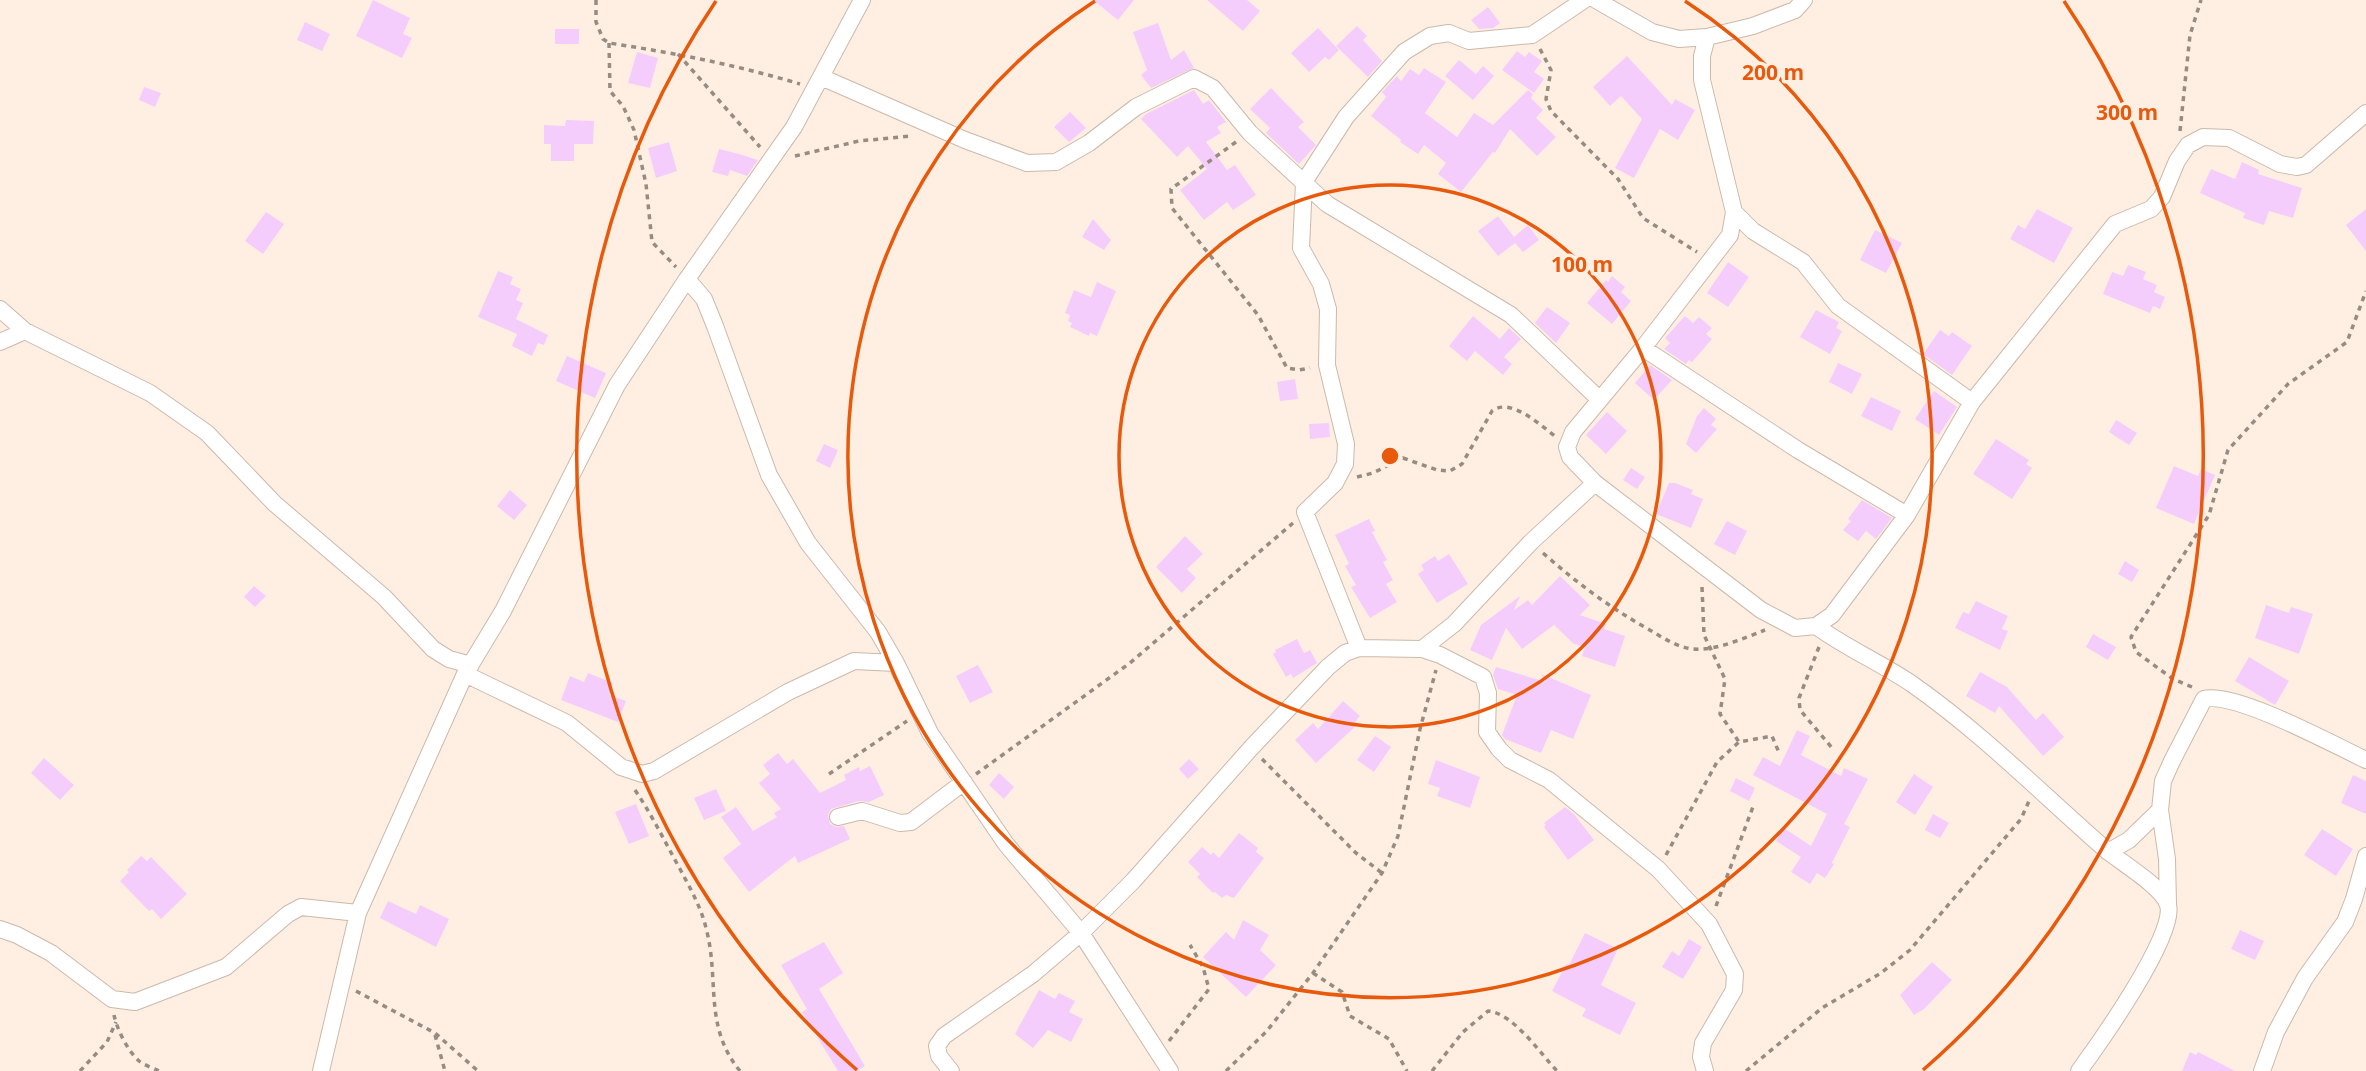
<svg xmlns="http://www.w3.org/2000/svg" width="2366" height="1071" viewBox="0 0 2366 1071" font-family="'Open Sans',sans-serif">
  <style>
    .building { fill: #f4cdfd }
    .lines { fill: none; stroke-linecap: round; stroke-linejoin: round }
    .minor-casing { stroke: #cbb9aa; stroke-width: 18 }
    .path { stroke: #978b82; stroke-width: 3.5; stroke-dasharray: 5 5; stroke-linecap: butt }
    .minor { stroke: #fff; stroke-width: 16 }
    .ring { fill: none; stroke: #e8590c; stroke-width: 3.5 }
    .centre { fill: #e8590c; stroke: #ffefe3; stroke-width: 3.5 }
    .ring-label { font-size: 21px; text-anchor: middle; font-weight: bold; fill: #e8590c; stroke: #ffefe3; stroke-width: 7; stroke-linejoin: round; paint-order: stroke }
  </style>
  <rect width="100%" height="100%" fill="#ffefe3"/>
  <path class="building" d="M373,0L410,18L403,34L412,38L402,58L356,36Z
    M1093,0H1134L1118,20Z
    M1207,0H1247L1260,11L1243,31Z
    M1488,7L1500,23L1493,28L1479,29L1471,20Z
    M305,22L330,34L322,51L297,40Z
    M1158,23L1171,60L1184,50L1194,68L1151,88L1141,75L1147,70L1133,32Z
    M1357,26L1367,36L1363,40L1382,61L1368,77L1336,46Z
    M1318,28L1339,50L1329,60L1325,57L1309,72L1291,53Z
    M555,29H579V44H555Z
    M1517,51L1525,57L1529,52L1542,61L1534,72L1544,79L1534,93L1502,70Z
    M637,52L658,58L650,88L628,83Z
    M1627,56L1672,105L1675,99L1695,110L1678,140L1660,129L1634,178L1615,168L1642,119L1621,96L1610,106L1593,87Z
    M1459,60L1476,74L1483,66L1494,76L1473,100L1445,76Z
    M1424,68L1446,82L1425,113L1457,137L1474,113L1493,125L1528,90L1533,94L1531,98L1543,110L1536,118L1556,137L1537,156L1510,129L1495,153L1493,152L1461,192L1438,174L1446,163L1424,145L1418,154L1400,142L1401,140L1371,116L1386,97L1382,92L1397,76L1401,81L1410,69L1419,75Z
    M144,87L161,93L155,107L139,100Z
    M1271,88L1304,122L1298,127L1316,145L1299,164L1266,133L1270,128L1250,109Z
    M1194,90L1203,104L1209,100L1226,122L1217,127L1221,133L1206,142L1227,170L1235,165L1256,195L1233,210L1227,202L1204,220L1180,190L1207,169L1188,146L1177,157L1141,119L1146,114Z
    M1070,112L1086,128L1069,142L1054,127Z
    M566,120L594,121L593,144H574V161H551V144H544V125L565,126Z
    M669,142L677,171L656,178L648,148Z
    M719,149L739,154L758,160L747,176L730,170L728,176L712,172Z
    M2242,162L2259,170L2258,174L2302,188L2293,218L2269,211L2264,225L2243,218L2245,213L2200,193L2211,169L2235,179Z
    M2037,209L2073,228L2054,263L2010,239L2018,225L2025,229Z
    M2366,209V251L2346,225Z
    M266,212L284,224L263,254L245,241Z
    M1498,216L1514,237L1528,225L1539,240L1523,252L1515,243L1498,256L1478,231Z
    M1093,219L1111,240L1104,250L1082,237Z
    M1875,230L1902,243L1886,273L1860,260Z
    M1728,262L1749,277L1728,307L1707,293Z
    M2128,265L2146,272L2143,279L2157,285L2154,292L2165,297L2160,309L2153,306L2150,313L2103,294L2112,272L2123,276Z
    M498,271L513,277L510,284L521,289L516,300L523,303L516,319L548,335L544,345L538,343L532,356L512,346L517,334L478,317Z
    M1612,276L1625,287L1621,292L1631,301L1612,324L1587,303L1606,280L1608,282Z
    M1097,282L1116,291L1097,336L1090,333L1089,336L1070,327L1072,323L1068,321L1070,315L1065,313L1074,290L1091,297Z
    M1547,307L1570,323L1556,343L1535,323Z
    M1816,310L1839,322L1836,328L1842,331L1830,354L1800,337Z
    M1473,316L1500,339L1509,328L1521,339L1504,357L1512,364L1503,375L1475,351L1467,361L1449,346Z
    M1685,316L1693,323L1699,317L1712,328L1706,334L1712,339L1692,362L1689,360L1686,364L1664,349L1670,343L1665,338Z
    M1940,330L1949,336L1952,332L1972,346L1952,375L1923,354Z
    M567,356L606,373L595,398L556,381Z
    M1838,363L1862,374L1852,394L1829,382Z
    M1650,365L1672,380L1654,400L1635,383Z
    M1295,379L1298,399L1280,401L1277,382Z
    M1934,391L1957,407L1939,435L1915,419Z
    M1871,397L1901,411L1892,431L1861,416Z
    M1704,408L1716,419L1711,425L1717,429L1696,453L1686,444L1697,416Z
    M1607,412L1627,431L1606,454L1586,435Z
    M2116,420L2137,433L2129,445L2109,432Z
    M1329,423L1330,437L1310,439L1309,424Z
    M1996,439L2029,460L2026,464L2032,468L2012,499L1973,474Z
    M824,444L838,450L830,468L816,461Z
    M2174,466L2198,476L2201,469L2215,475L2194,524L2156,508Z
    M1631,468L1645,477L1637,489L1623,480Z
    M1669,483H1675L1693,490L1691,494L1703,499L1691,528L1656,514Z
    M510,490L527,505L514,520L497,506Z
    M1862,500L1892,518L1876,539L1866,531L1858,541L1843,530L1851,521L1848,519Z
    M1369,519L1375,531L1372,532L1387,560L1383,562L1393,580L1386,584L1397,602L1370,618L1351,587L1356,585L1345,566L1349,564L1335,535Z
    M1727,521L1747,531L1735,555L1714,544Z
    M1185,536L1203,554L1187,569L1196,578L1182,593L1156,567Z
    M1449,554L1468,584L1437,603L1418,574L1424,570L1421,565L1435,556L1438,561Z
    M2125,561L2139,570L2132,582L2118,574Z
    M1560,576L1590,605L1580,615L1606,624L1604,629L1625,636L1615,667L1582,656L1585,647L1574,644L1554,625L1522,649L1506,628L1492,660L1470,650L1481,625L1520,596L1514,610L1528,600L1532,605Z
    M254,586L266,596L255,607L244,597Z
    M1976,601L2008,616L2002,629L2008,631L2000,650L1955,628L1963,612L1969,614Z
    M2266,605L2289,613L2291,607L2313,614L2299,654L2255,638Z
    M2093,634L2116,647L2108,660L2086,647Z
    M1297,639L1304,653L1310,650L1317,663L1293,678L1291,674L1286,677L1273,654L1276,652L1275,650Z
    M2249,657L2289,681L2275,705L2235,681Z
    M978,665L993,692L970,703L956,676Z
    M1496,667L1546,682L1541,674L1591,695L1573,739L1551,730L1541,753L1505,739L1502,735L1517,695L1498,689L1493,675Z
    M1980,672L2007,687L2036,720L2043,713L2064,737L2043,756L1999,706L1995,713L1966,696Z
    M588,673L613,683L609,695L626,701L618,722L561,700L570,676L584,682Z
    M1343,701L1360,716L1355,722L1358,724L1316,763L1295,740L1313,723L1318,729Z
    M1797,730L1810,736L1801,755L1841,776L1844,768L1868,779L1844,824L1850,827L1832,863L1834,864L1825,878L1817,873L1810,884L1791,872L1801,857L1776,841L1784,828L1811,846L1827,814L1753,775L1763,757L1780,766Z
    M1375,736L1391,747L1374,772L1357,760Z
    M778,753L787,764L793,759L820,793L846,780L844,775L859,767L860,771L870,766L884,795L869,802L859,801L831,809L828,815L830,824L836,827L844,826L850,839L798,863L795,856L749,892L723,858L741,844L721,817L736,807L753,831L777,817L774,813L781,809L759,783L770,774L763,765Z
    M44,758L74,785L60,800L31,773Z
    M1189,759L1199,769L1188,779L1179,769Z
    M1436,760L1480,777L1470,808L1437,796L1440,788L1428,784Z
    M999,773L1014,787L1004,799L989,785Z
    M1914,774L1933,787L1915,815L1896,802Z
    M2353,775L2366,781V814L2341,803Z
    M1736,778L1755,788L1749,801L1730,791Z
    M716,789L726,811L704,820L694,798Z
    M636,804L649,836L629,844L615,812Z
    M1565,807L1574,814L1594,840L1568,860L1544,827L1546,825L1544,823Z
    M1933,814L1949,823L1940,838L1925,830Z
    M2322,829L2353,849L2336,876L2304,855Z
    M1239,833L1258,848L1256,852L1264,858L1234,898L1226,895L1222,898L1215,892L1213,893L1197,877L1200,874L1188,862L1202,847L1211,855L1213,852L1219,858Z
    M141,856L147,861L151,857L187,894L161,919L152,909L149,911L120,881L129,872L127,870Z
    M388,901L416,914L420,905L449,919L436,947L380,918Z
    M1243,920L1269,935L1260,950L1276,965L1246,997L1203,957L1226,932L1234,940Z
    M2240,930L2264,941L2255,960L2231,949Z
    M1585,933L1618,949L1601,985L1636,1003L1620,1035L1582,1016L1586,1009L1552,991L1566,964L1569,965Z
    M1689,939L1702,947L1683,979L1662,967L1672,951L1679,956Z
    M824,942L843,973L819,989L865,1066L857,1071H838L802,1012L807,1009L781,965Z
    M1932,962L1952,980L1924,1009L1914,1015L1900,995Z
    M1039,990L1055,999L1059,993L1075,1001L1069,1012L1083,1019L1071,1042L1048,1030L1033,1048L1015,1034Z
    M2190,1052L2196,1055L2198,1052L2235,1071H2182Z"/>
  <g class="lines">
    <g class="minor-casing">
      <path id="minor" d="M1596,0L1652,32L1679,39L1707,37L1753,26L1795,10L1804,0
        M1707,37L1702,56V80L1734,212L1730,235L1643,348L1573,432L1567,447L1570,457L1595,483L1761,610L1795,628L1816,626L1832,615L1907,515L1972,402L2115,224L2151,209L2162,197L2177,161L2188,145L2203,137L2229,138L2280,164L2297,167L2306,165L2366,113
        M821,77L965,140L1027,163L1056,162L1089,143L1136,107L1194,78L1213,88L1250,133L1327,204L1511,315L1599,399
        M1734,212L1753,231L1803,262L1838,306L1972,402
        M687,279L704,299L715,326L769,475L808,543L878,632L896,663L930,733L1006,844L1081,933L1170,1071
        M0,309L25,331L150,393L207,433L275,504L384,597L433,649L449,659L471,665
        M0,342L25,331
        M1643,348L1798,450L1907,515
        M1816,626C1846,648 1881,663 1912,684C1982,733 2041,793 2105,849C2120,862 2163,887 2168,905C2177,934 2098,1045 2079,1071
        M1359,648L1305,512L1335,483L1345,464L1346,444L1327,365L1328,309L1321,284L1301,248L1304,182L1346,117L1404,52L1430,36L1449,33L1469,41L1532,35L1584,0
        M1422,649L1454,624L1531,542L1595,483
        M465,674L567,723L621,767L642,774L654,771L788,692L854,661L896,663
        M2160,810L2167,859L2168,904
        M838,817L862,811L900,823L911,822L964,782
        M2108,852L2129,840L2160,810L2163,781L2172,761L2204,699C2235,691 2334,745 2366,760
        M0,929L17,935L51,953L112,999L135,1002L226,967L288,914L301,907L358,913
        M321,1071L358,913L465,674L503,611L617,385L687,279L794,127L862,0
        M951,1071L939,1056L937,1046L944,1036L1033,974L1081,933L1133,881L1251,748L1328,667L1345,653L1359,648L1422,649L1440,655L1483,677L1488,693L1487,732L1499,749L1510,760L1549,780L1658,869L1709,924L1735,974L1734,990L1703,1043L1701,1057L1705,1071
        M2262,1071L2276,1032L2305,978L2345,922L2354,899L2366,856"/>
    </g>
    <path class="path" d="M596,0V22L603,39L609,43C674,53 737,65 800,84
      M609,43L610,91L623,106L634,130L646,184L652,242L676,267
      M1540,49L1551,70L1546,99L1551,111L1618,179L1643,218L1697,252
      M678,54L760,147
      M2180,131L2190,35L2201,0
      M1236,142L1171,189L1172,208L1258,315L1287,368L1299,370L1310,368
      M795,156L859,141L911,136
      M1357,477L1373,473L1403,458L1437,470L1450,471L1462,464L1492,411C1510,397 1539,424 1555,436
      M1543,553C1577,583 1609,607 1648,629C1662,637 1676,647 1693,649C1716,651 1744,638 1765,630
      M1702,587L1704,635L1725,679L1720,714L1739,742
      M1819,647L1799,698L1800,710L1833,749
      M2192,687L2173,679L2136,652L2131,637L2209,515L2228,450L2288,384L2347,342L2366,291
      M1262,759L1356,853L1382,873
      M829,774L907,721
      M976,774L1130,663L1293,523
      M635,790C652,815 665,842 680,869C690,888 701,907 706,928C720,980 703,1026 740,1071
      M1666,855L1717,762L1739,742L1772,736L1780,755
      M1716,906L1754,804
      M1313,973L1342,992L1350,1016L1389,1039L1407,1071
      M356,991L435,1033L478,1071
      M114,1015C117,1029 127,1050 139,1061C144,1065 153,1068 159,1071
      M435,1035L445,1071
      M1169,1041L1209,989L1203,967L1190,945
      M80,1071L107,1042L116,1022
      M1226,1071L1266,1032L1313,973L1382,873L1398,836L1420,729L1436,670
      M1432,1071L1463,1032L1488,1011C1513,1013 1540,1053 1557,1071
      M1746,1071L1822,1008L1881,973L1910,950L2021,819L2029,801"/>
    <use href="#minor" class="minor"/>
  </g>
  <g class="ring">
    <circle cx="1390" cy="456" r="271"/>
    <path d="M1685 1A542 542 0 1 1 1095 1"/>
    <path d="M857 1070A813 813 0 0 1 716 1M2064 1A813 813 0 0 1 1923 1070"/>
  </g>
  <circle cx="1390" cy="456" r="10" class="centre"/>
  <g class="ring-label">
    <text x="1773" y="80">200 m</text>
    <text x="2127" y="120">300 m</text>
    <text x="1582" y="272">100 m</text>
  </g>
</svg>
